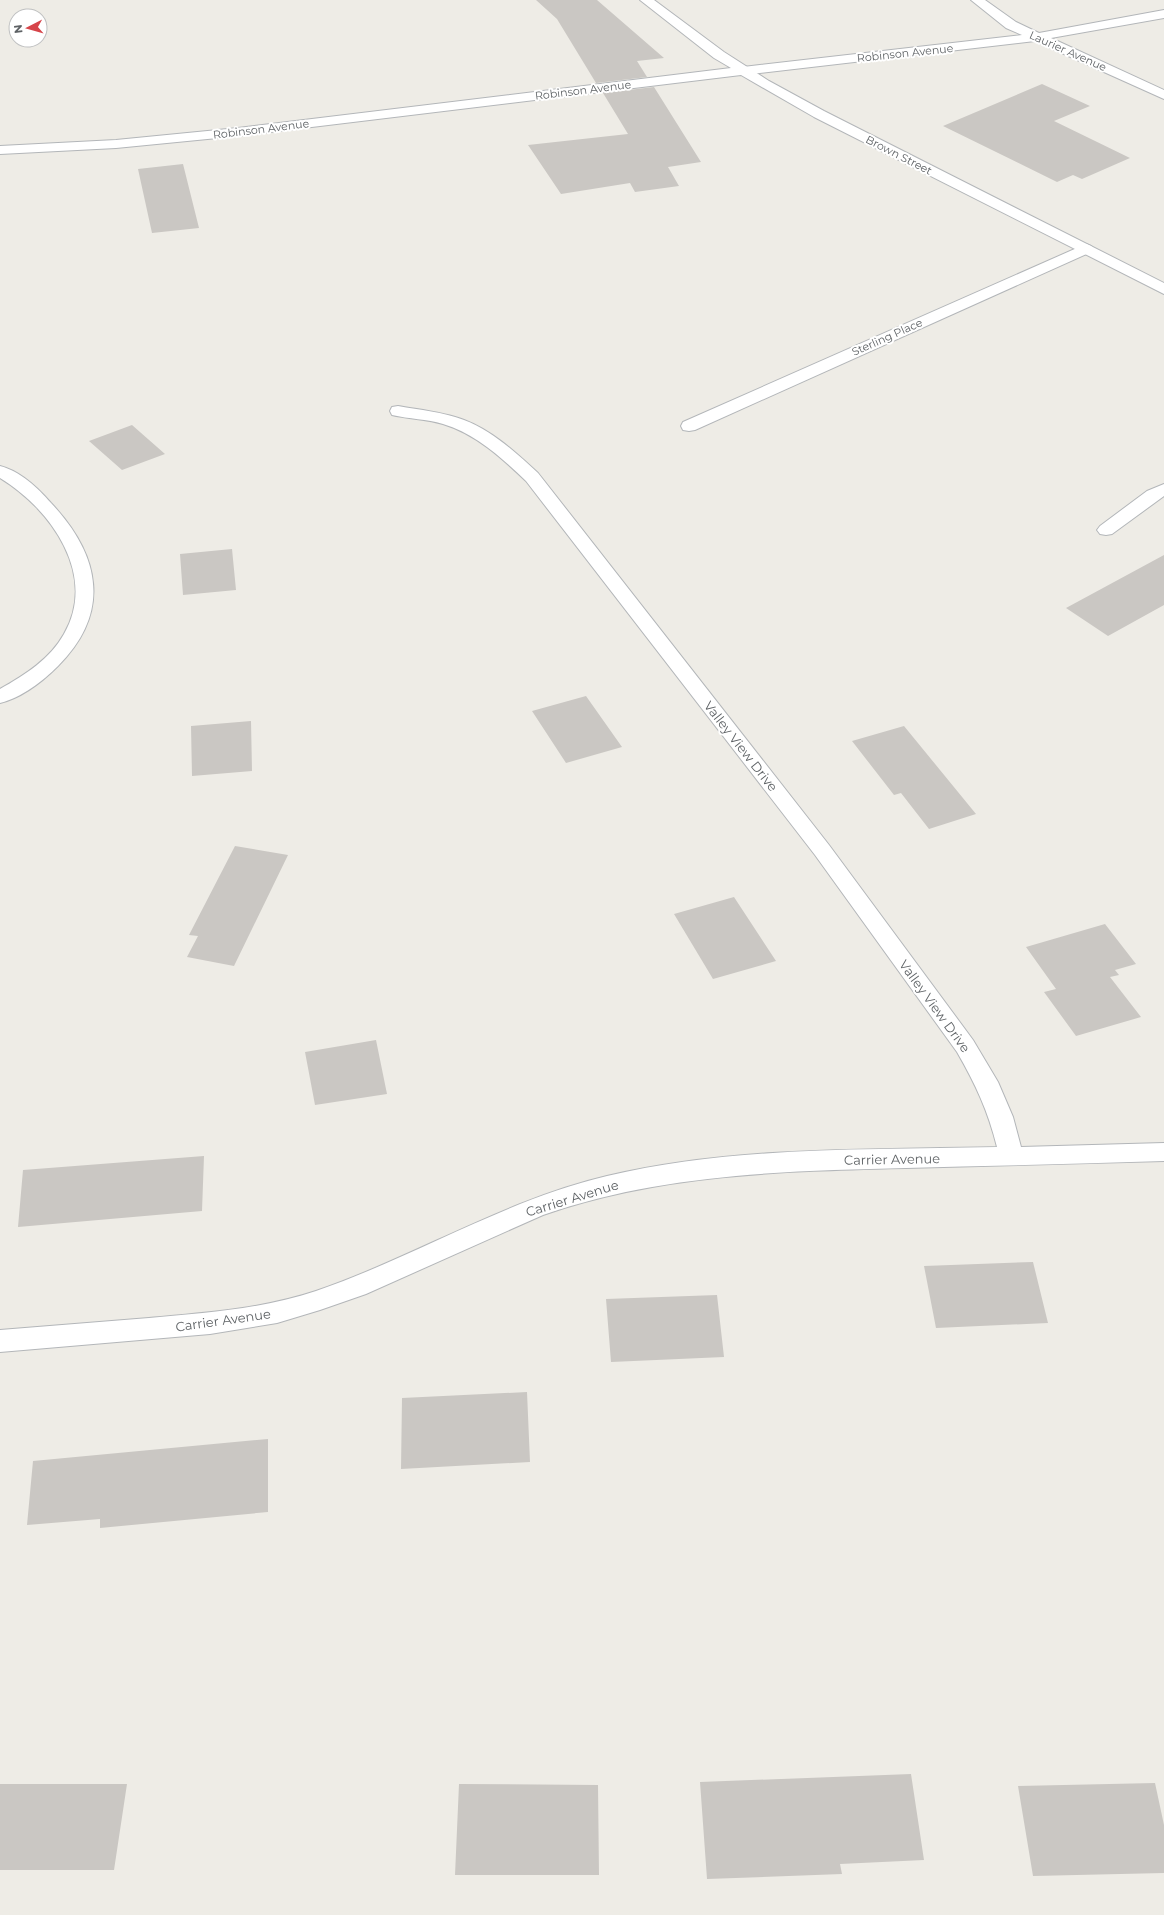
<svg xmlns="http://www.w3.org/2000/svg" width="1164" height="1915" viewBox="0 0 1164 1915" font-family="Montserrat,sans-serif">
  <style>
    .building { fill: #cac7c3 }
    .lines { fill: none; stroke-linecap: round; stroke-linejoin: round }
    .minor-casing { stroke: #b3b6b9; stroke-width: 2 }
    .tertiary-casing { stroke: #b3b6b9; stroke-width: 2 }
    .minor { fill: #fff; fill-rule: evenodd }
    .tertiary { fill: #fff; fill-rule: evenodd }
    .labels { text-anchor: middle; stroke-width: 4; stroke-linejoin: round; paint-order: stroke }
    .far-street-label { font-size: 11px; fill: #5e6265; stroke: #fff }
    .street-label { font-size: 13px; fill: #5e6265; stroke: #fff }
  </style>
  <rect width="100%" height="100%" fill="#eeece6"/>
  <path class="building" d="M536,0H597L664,58L637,61L647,77L596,83L557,19Z
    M1042,84L1090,106L1054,121L1130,158L1082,179L1073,175L1057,182L943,126Z
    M654,87L701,162L668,167L679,186L635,192L630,183L561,194L528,145L628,134L603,93Z
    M183,164L199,228L152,233L138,169Z
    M132,425L165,454L122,470L89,441Z
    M232,549L236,590L183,595L180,554Z
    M1164,555V605L1108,636L1066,608Z
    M586,696L622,747L566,763L532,711Z
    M251,721L252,771L192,776L191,726Z
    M904,726L976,814L929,829L901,793L894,795L852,741Z
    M235,846L288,855L234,966L187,957L198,936L189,935Z
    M734,897L776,961L713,979L674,914Z
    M1105,924L1136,964L1115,970L1119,975L1110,977L1141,1017L1076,1036L1044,992L1056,989L1026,947Z
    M376,1040L387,1094L315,1105L305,1052Z
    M204,1156L202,1211L18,1227L23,1170Z
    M1033,1262L1048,1323L936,1328L924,1266Z
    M717,1295L724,1357L611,1362L606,1299Z
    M527,1392L530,1462L401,1469L402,1398Z
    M268,1439V1512L100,1528V1519L27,1525L33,1461Z
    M911,1774L924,1860L840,1864L842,1874L707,1879L700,1782Z
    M1155,1783L1164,1825V1873L1033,1876L1018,1786Z
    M0,1784H127L114,1870H0Z
    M459,1784L598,1785L599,1875H455Z"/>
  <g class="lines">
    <g class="minor-casing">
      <path id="minor" d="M971,0H985L1016,22L1039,33L1164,10V18L1051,38L1164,90V99L1035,41L743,75L738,74L736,71L738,68L743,67L1022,35L1006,28Z
        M1086,244L1091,246L1094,249L1091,252L695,430L689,431L683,430L681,426L683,422Z
        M398,406C420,410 443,412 464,420C493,431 516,453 538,473L829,845L973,1040L998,1082L1013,1117L1021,1147L1164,1143V1161C1078,1164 992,1166 906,1168C784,1171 660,1174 543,1215L366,1294L320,1310L277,1323L210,1334L0,1352V1330C50,1326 99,1322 149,1318C205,1313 262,1309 316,1291C415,1257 505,1200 607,1176C734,1146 868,1150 997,1147C988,1111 976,1085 957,1052L815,855L526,481C502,458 476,434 443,424C427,419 409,419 392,415L390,411L392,407Z
        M0,466C20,471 38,488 51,503C100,555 112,612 58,666C43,681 21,698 0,703V689C25,675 50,659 64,634C98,575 51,509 0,478Z
        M1164,484V496L1112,534L1106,535L1100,534L1097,530L1100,526L1147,491Z"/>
    </g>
    <g class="tertiary-casing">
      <path id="tertiary" d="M640,0H654L724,52L769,81L824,111L1164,283V294L814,117L741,75L238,136L116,148L0,154V146L116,140L238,128L731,68L714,58Z"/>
    </g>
    <use href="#minor" class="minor"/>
    <use href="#tertiary" class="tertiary"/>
  </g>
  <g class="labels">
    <g class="far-street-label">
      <text transform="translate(1068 51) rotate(24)" y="4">Laurier Avenue</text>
      <text transform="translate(905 53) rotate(-6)" y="4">Robinson Avenue</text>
      <text transform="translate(583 90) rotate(-7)" y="4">Robinson Avenue</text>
      <text transform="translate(261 129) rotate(-7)" y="4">Robinson Avenue</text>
      <text transform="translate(899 155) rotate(27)" y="4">Brown Street</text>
      <text transform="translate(887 337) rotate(-24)" y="4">Sterling Place</text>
    </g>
    <g class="street-label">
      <text transform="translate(741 746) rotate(52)" y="5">Valley View Drive</text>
      <text transform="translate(935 1006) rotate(54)" y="5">Valley View Drive</text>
      <text transform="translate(892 1159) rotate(-1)" y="5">Carrier Avenue</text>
      <text transform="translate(572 1198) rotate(-17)" y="5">Carrier Avenue</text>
      <text transform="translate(223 1320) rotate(-8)" y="5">Carrier Avenue</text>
    </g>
  </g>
  <g transform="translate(28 28) rotate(264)"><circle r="19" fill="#ffffff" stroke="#bfc0c1"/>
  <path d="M0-3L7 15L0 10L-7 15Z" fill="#d64449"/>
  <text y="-6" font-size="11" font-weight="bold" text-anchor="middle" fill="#5e6265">N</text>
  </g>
</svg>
